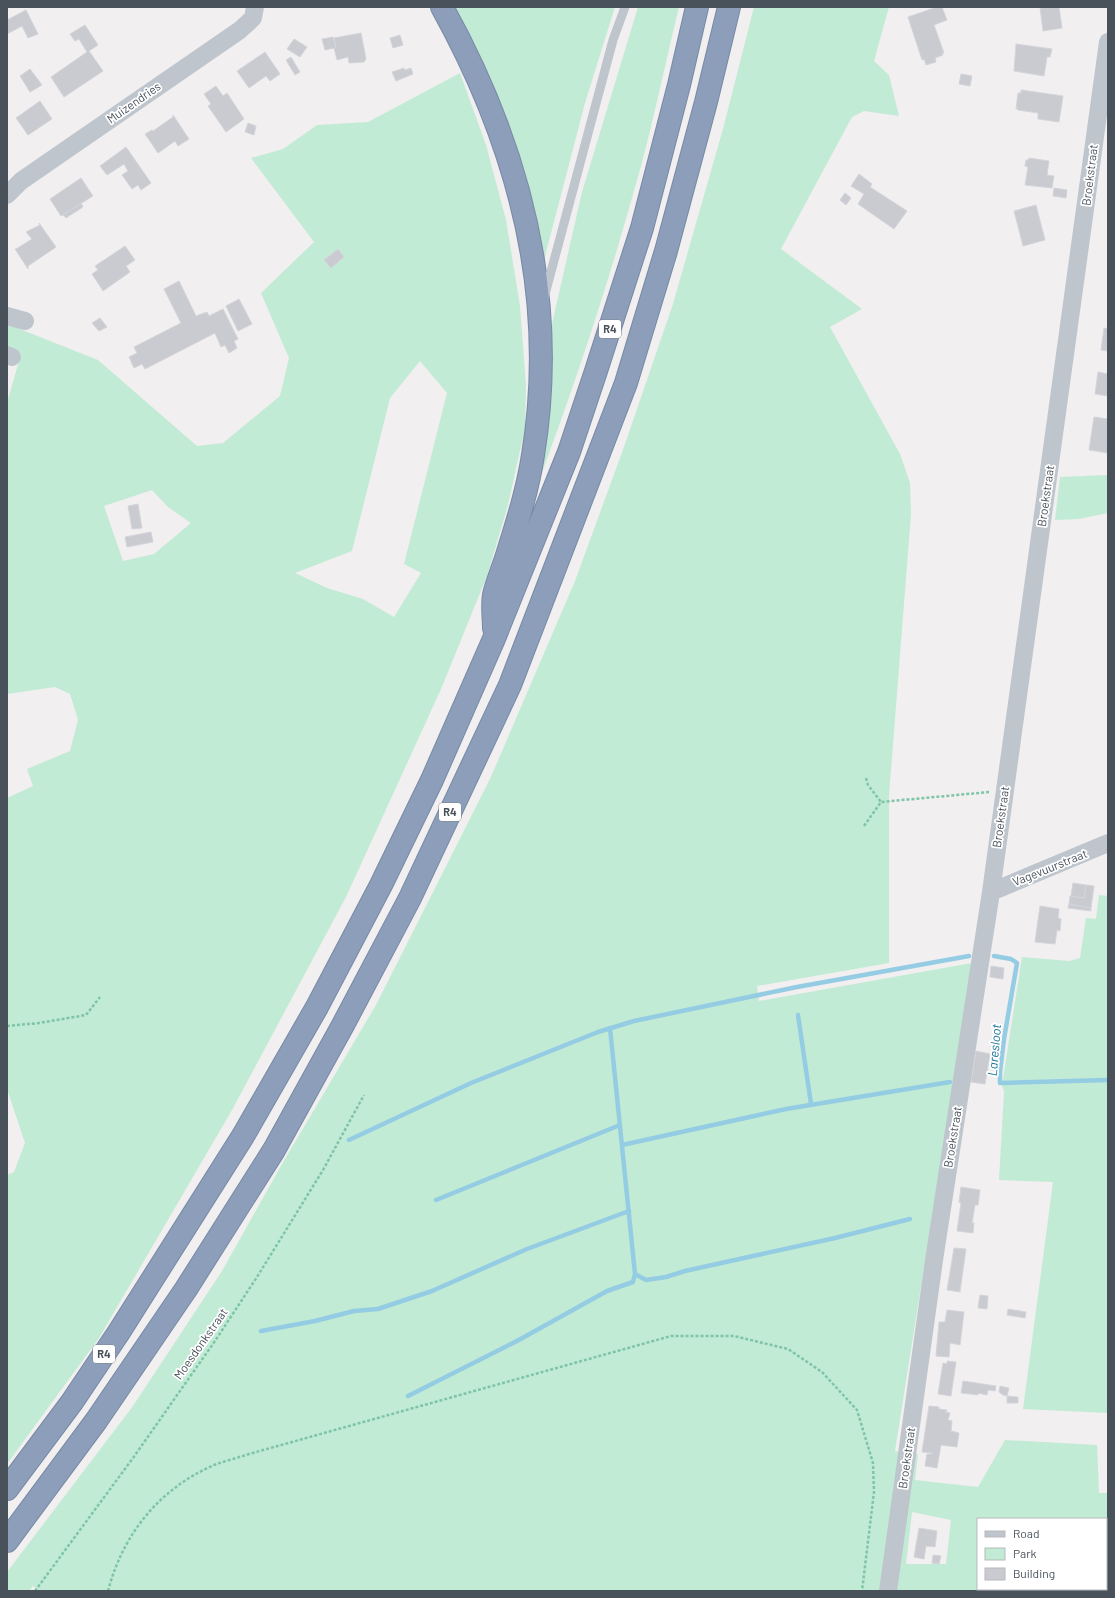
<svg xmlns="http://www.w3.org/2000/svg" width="1115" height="1598" viewBox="0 0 1115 1598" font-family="Barlow,sans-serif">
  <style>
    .green { fill: #c2ebd5; fill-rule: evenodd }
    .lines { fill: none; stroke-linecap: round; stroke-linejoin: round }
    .stream { stroke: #94cce3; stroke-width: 4.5 }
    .building { fill: #cacbd1; stroke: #d4d5da }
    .highway-casing { stroke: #7789a5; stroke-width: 24 }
    .path { stroke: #7ec5a8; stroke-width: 2.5; stroke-dasharray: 3 2; stroke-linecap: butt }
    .lane { stroke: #bfc5cd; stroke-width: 9 }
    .street { stroke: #bfc5cd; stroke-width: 18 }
    .highway { stroke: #8c9eb9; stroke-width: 22 }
    .labels { text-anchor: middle; stroke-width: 3.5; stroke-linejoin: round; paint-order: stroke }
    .shield { fill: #fff; stroke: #80858c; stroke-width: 1 }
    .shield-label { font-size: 11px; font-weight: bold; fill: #49515b }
    .street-label { font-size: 12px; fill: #49515b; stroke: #fff }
    .water-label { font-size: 13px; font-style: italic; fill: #1b779c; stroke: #fff }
  </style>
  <rect width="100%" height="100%" fill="#f1efef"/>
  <path class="green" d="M451,7H615L585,103L543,264L524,178L509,126L489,80Z
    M638,7H679C666,60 655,114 641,166C612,272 578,376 540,478L549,337L582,192Z
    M754,7H889L874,61L889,75L899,116L864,111L852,117L781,249L862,309L830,327L900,454L910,483L911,514L889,796V963L757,986L759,1001L972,963L895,1451L918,1454L915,1480L978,1487L1005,1440L1097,1445L1099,1493H1108V1591H40L33,1586L29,1591H7V1572L133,1406L222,1271L282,1164L376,1005L490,779L575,581L624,447L673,304L723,129ZM912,1512L951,1520L946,1564H906ZM978,1519H1106V1589H978Z
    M460,73L486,145L506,220L520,306L526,386L525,428L508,505L487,576L441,689L346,897L232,1110L99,1338L7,1464V1175L14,1172L25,1143L7,1089V798L33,786L27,769L70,751L78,720L70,694L55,687L7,694V403L21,354L7,350V324L98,360L197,446L223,443L280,396L289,358L261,293L314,242L251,158L283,149L317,125L368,122ZM420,361L447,393L404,564L421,573L394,617L363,599L327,588L295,573L352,551L390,398ZM152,490L168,507L191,523L154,554L123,561L104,506Z
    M1108,475V513L1079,519L1055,520L1060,477Z
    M1099,895L1108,896V1413L1023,1409L1053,1182L999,1180L1004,1092L1002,1085L1022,957L1069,961L1080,958L1086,918L1096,919Z"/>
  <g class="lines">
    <path class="stream" d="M994,956L1011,959L1017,963L1004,1039L1000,1072V1083L1108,1080
      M798,1015L811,1104
      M349,1140L471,1083L598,1032L634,1021L797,987L969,956
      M622,1145L786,1109L950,1082
      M436,1200L620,1125
      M635,1274L646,1280L666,1277L685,1271L835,1238L910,1219
      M261,1331L315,1321L354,1311L378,1309L432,1291L527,1249L629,1211
      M408,1396L517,1341L607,1291L633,1282L635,1274L610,1028"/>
  </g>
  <path class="building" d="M937,7H942L947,20L934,25L944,53H942L943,55L935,58L936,62L926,65L924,59L922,60L908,17Z
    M1040,7H1059L1062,28L1043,31Z
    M26,10L38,34L28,38L22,26L7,34V20Z
    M85,25L98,45L89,51L103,71L64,97L51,77L87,52L79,39L75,41L70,34Z
    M361,33L366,59L364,62L349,63L348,57L337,60L334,48L325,50L322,39L333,37L336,48L334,38Z
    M400,35L403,45L393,48L390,38Z
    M294,39L307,47L300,57L287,49Z
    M1016,44L1052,49L1050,57H1047L1044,76L1014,71Z
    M265,52L280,74L270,81L266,76L249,88L237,71Z
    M291,57L300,72L295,75L286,60Z
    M404,68L405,70L411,68L413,74L396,81L392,72Z
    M30,69L42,85L30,92L20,76Z
    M961,74L972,76L970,86L959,84Z
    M216,86L223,96L227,93L244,119L226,132L208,106L211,104L204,94Z
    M1021,90L1063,96L1059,122L1038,119V113L1018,110V109H1016L1018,93H1021Z
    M40,101L52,119L28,135L16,118Z
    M173,115L189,139L178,146L175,141L158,153L145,134L152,130L153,131L173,117Z
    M248,123L256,126L254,135L245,132Z
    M126,147L151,183L141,190L138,185L132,189L122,175L128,171L124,164L107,175L100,166Z
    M1029,158L1049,161L1047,175L1054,176L1052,188L1025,185L1028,167L1025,166L1026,160H1028Z
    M859,174L872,184L870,187L907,211L894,229L858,204L864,194L851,186Z
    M81,178L93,196L61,216L50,199Z
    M1054,188L1067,190L1066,198L1053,196Z
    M845,193L851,198L846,205L840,200Z
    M81,203L83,207L66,218L63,215Z
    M1036,205L1045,240L1023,246L1014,211Z
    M39,223L56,247L28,266V269L15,249H16L32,239L26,232L40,225Z
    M125,246L135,260L126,266L130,272L103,291L92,274L98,270L95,266Z
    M338,249L344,257L331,268L324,260Z
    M179,281L196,316L207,312L209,316L223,309L238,339L234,341L237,348L229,353L225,345L221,347L215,333L145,369L142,364L134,368L129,357L137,353L134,347L181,323L164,289Z
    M239,299L252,324L238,331L226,306Z
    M100,318L107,327L99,331L92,323Z
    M1104,328L1108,329V351L1101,350Z
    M1098,372L1108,374V396L1095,394Z
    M1094,417L1108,419V453L1089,450Z
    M138,504L142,528L132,529L128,506Z
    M151,532L153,542L127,547L125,537Z
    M1073,883L1086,885L1084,898L1071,896Z
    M1086,885L1094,886L1091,908L1069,904L1070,896L1084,898Z
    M1069,904L1091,908V911L1068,908Z
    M1040,906L1059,909L1058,918L1061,919L1060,931L1057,930L1055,944L1035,942Z
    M991,966L1004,968L1003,979L990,977Z
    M976,1051L990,1054L985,1084L971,1082Z
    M961,1187L980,1190L978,1205H975L972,1223H974L973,1233L957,1231L961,1203L959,1202Z
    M954,1248L966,1249L960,1292L947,1290Z
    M980,1295L988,1296L987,1309L978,1308Z
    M1008,1309L1026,1312L1025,1318L1007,1315Z
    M947,1310L964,1312L960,1345L950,1343L949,1357L936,1356L939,1322H945Z
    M947,1361L956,1362L951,1396L938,1394L943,1363L947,1364Z
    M963,1381L996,1386L995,1391L988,1390L987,1395L978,1393V1395L961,1393Z
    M1000,1386L1009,1388L1007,1396L1003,1395L999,1392Z
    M1007,1396L1018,1397V1403H1007Z
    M929,1406L939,1407V1409L947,1410L946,1412L950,1413L948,1420L952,1421L951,1431L959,1433L957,1447L941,1445L937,1468L925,1466L927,1454H932V1453L922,1452Z
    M919,1528L937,1531L935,1547L926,1546L924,1559L914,1557Z
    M933,1555L941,1556L939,1564L932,1563Z"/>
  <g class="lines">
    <g class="highway-casing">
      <path id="highway" d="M442,7C519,146 559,296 533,455C528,488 518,520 508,552C504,566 497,581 494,595C492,606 494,618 494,628
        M7,1489L72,1402L119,1332L243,1136L317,1007L381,885L432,780L493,641L569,452L596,371L642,228L679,85L697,7
        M7,1541L96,1421L186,1289L274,1150L343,1025L410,898L510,685L626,383L666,251L706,102L729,7"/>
    </g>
    <path class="path" d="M866,778L868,785L881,802
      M864,826L881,802L989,792
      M7,1026L39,1023L86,1015L100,997
      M35,1591L133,1458L215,1341L257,1277L323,1170L364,1095
      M108,1591C123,1534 159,1489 214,1465C225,1461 237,1458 249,1454L671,1336H734L788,1349L822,1372L857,1410L873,1463L874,1492L862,1591"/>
    <path class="lane" d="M544,298L613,40L625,7"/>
    <path class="street" d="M7,195L21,181L240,30L253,18L255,7
      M7,316L25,321
      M7,355L12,357
      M991,892L1108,843
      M888,1591L934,1260L991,892L1108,42"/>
    <use href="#highway" class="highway"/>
  </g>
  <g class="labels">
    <g class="shield">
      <rect x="599" y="320" width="22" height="18" rx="3"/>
      <rect x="439" y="803" width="22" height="18" rx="3"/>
      <rect x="93" y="1345" width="22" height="18" rx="3"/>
    </g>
    <g class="shield-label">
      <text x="610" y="333">R4</text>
      <text x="450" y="816">R4</text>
      <text x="104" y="1358">R4</text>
    </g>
    <g class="street-label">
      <text transform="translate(134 103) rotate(-35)" y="4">Muizendries</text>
      <text transform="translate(1090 175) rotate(-83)" y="4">Broekstraat</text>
      <text transform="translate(1046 496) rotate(-82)" y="4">Broekstraat</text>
      <text transform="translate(1001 817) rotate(-82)" y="4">Broekstraat</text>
      <text transform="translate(1050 868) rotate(-22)" y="4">Vagevuurstraat</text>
      <text transform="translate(953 1137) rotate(-81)" y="4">Broekstraat</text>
      <text transform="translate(201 1344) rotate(-55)" y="4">Moesdonkstraat</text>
      <text transform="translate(907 1458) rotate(-82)" y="4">Broekstraat</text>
    </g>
    <g class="water-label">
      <text transform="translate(994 1050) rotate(-85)" y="5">Laresloot</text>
    </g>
  </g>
  <rect width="1115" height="1598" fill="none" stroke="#49515b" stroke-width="16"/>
  <rect x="977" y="1518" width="130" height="72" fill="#ffffff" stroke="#b6b9bd"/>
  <rect x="985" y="1531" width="20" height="6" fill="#bfc5cd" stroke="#b6b9bd"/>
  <text x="1013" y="1538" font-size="12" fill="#49515b">Road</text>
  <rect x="985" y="1548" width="20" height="12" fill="#c2ebd5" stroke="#b6b9bd"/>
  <text x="1013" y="1558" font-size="12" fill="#49515b">Park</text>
  <rect x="985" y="1568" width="20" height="12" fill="#cacbd1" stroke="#b6b9bd"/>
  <text x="1013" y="1578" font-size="12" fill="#49515b">Building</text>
</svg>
